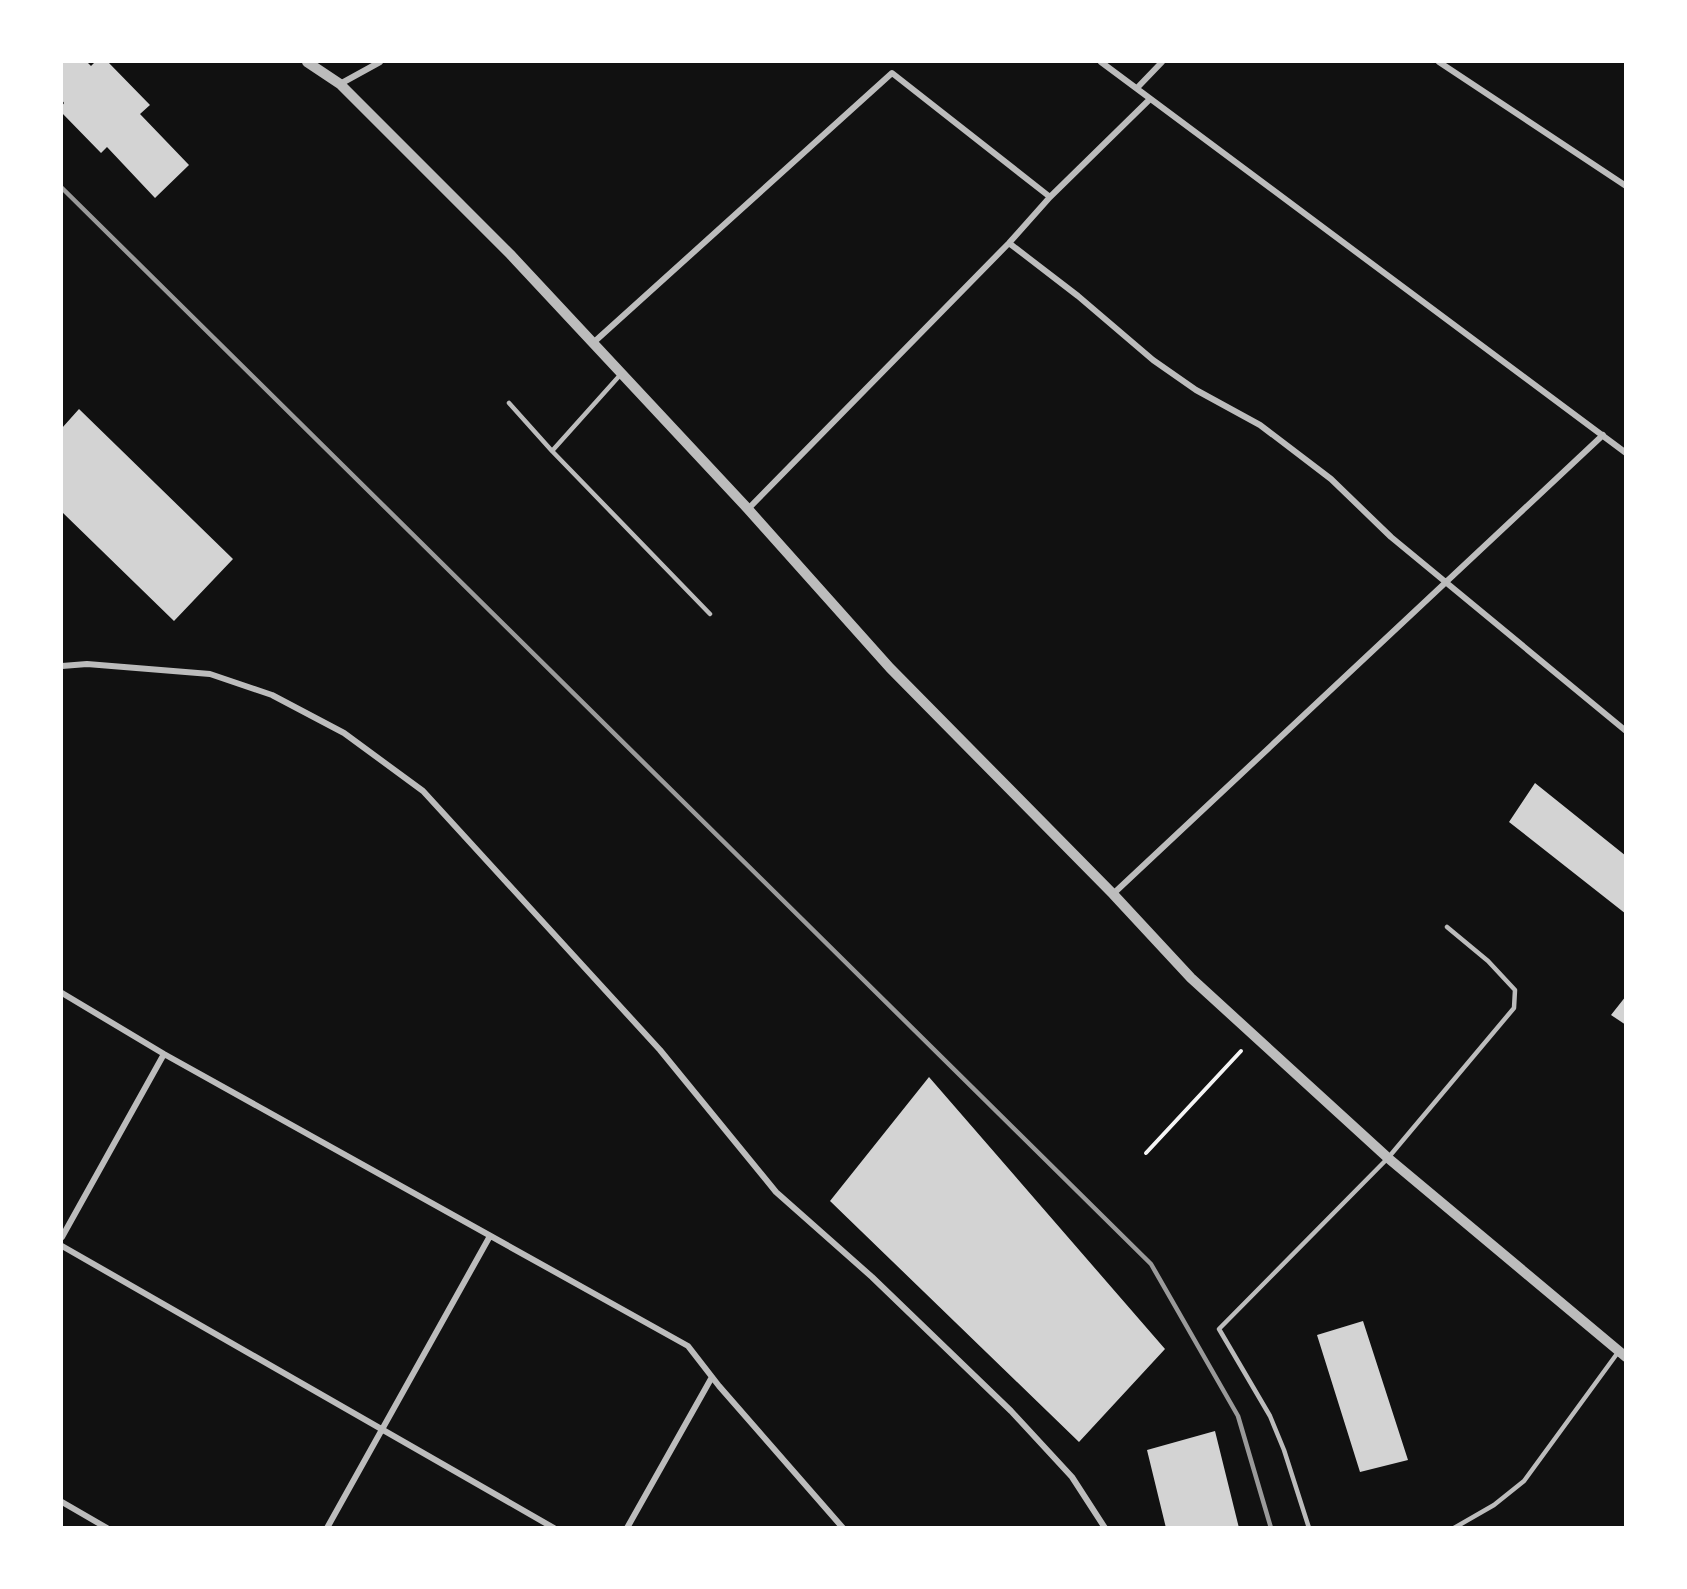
<svg xmlns="http://www.w3.org/2000/svg" width="1687" height="1589" viewBox="0 0 1687 1589" font-family="Helvetica,sans-serif">
  <style>
    .building { fill: #d3d3d3 }
    .lines { fill: none; stroke-linecap: round; stroke-linejoin: round }
    .path { stroke: #f5f5f5; stroke-width: 4 }
    .service { stroke: #bcbcbc; stroke-width: 4.5 }
    .minor { stroke: #bcbcbc; stroke-width: 6 }
    .tertiary { stroke: #bcbcbc; stroke-width: 10 }
    .rail { stroke: #9a9a9a; stroke-width: 4.5 }
  </style>
  <rect width="100%" height="100%" fill="#111"/>
  <path class="building" d="M62,62H87L91,66L95,62H108L150,105L140,114L189,165L155,198L107,147L101,153L62,113V106L64,103L62,100Z
    M79,409L233,559L174,621L62,512V428Z
    M1535,783L1626,856V914L1509,822Z
    M1626,996V1025L1611,1015Z
    M929,1077L1165,1349L1079,1442L830,1201Z
    M1363,1321L1408,1460L1360,1472L1317,1335Z
    M1215,1431L1239,1528H1166L1147,1450Z"/>
  <g class="lines">
    <path class="path" d="M1146,1153L1241,1051"/>
    <path class="service" d="M509,403L552,451L710,614
      M552,451L621,374
      M1309,1528L1284,1450L1270,1416L1219,1329L1388,1158L1514,1008L1515,990L1488,961L1447,927
      M1454,1528L1494,1505L1524,1481L1619,1351"/>
    <path class="minor" d="M1101,62L1626,453
      M1439,62L1626,186
      M340,84L380,62
      M1137,88L1162,62
      M1009,243L1078,296L1153,360L1196,390L1260,425L1331,479L1391,537L1626,731
      M593,343L892,73L1050,197
      M748,509L1009,243L1050,197L1150,99
      M62,666L87,664L210,674L272,695L344,733L423,791L660,1050L776,1192L872,1277L1011,1411L1072,1477L1105,1528
      M1113,894L1603,435
      M62,993L164,1054L688,1346L719,1386L843,1528
      M62,1237L164,1054
      M62,1246L554,1528
      M62,1502L107,1528
      M327,1528L490,1236
      M627,1528L712,1377"/>
    <path class="tertiary" d="M307,62L340,84L510,254L748,509L890,668L1113,894L1191,978L1388,1158L1626,1357"/>
    <path class="rail" d="M62,188L1151,1264L1238,1416L1271,1528"/>
  </g>
  <rect width="1687" height="1589" fill="none" stroke="#ffffff" stroke-width="126"/>
</svg>
